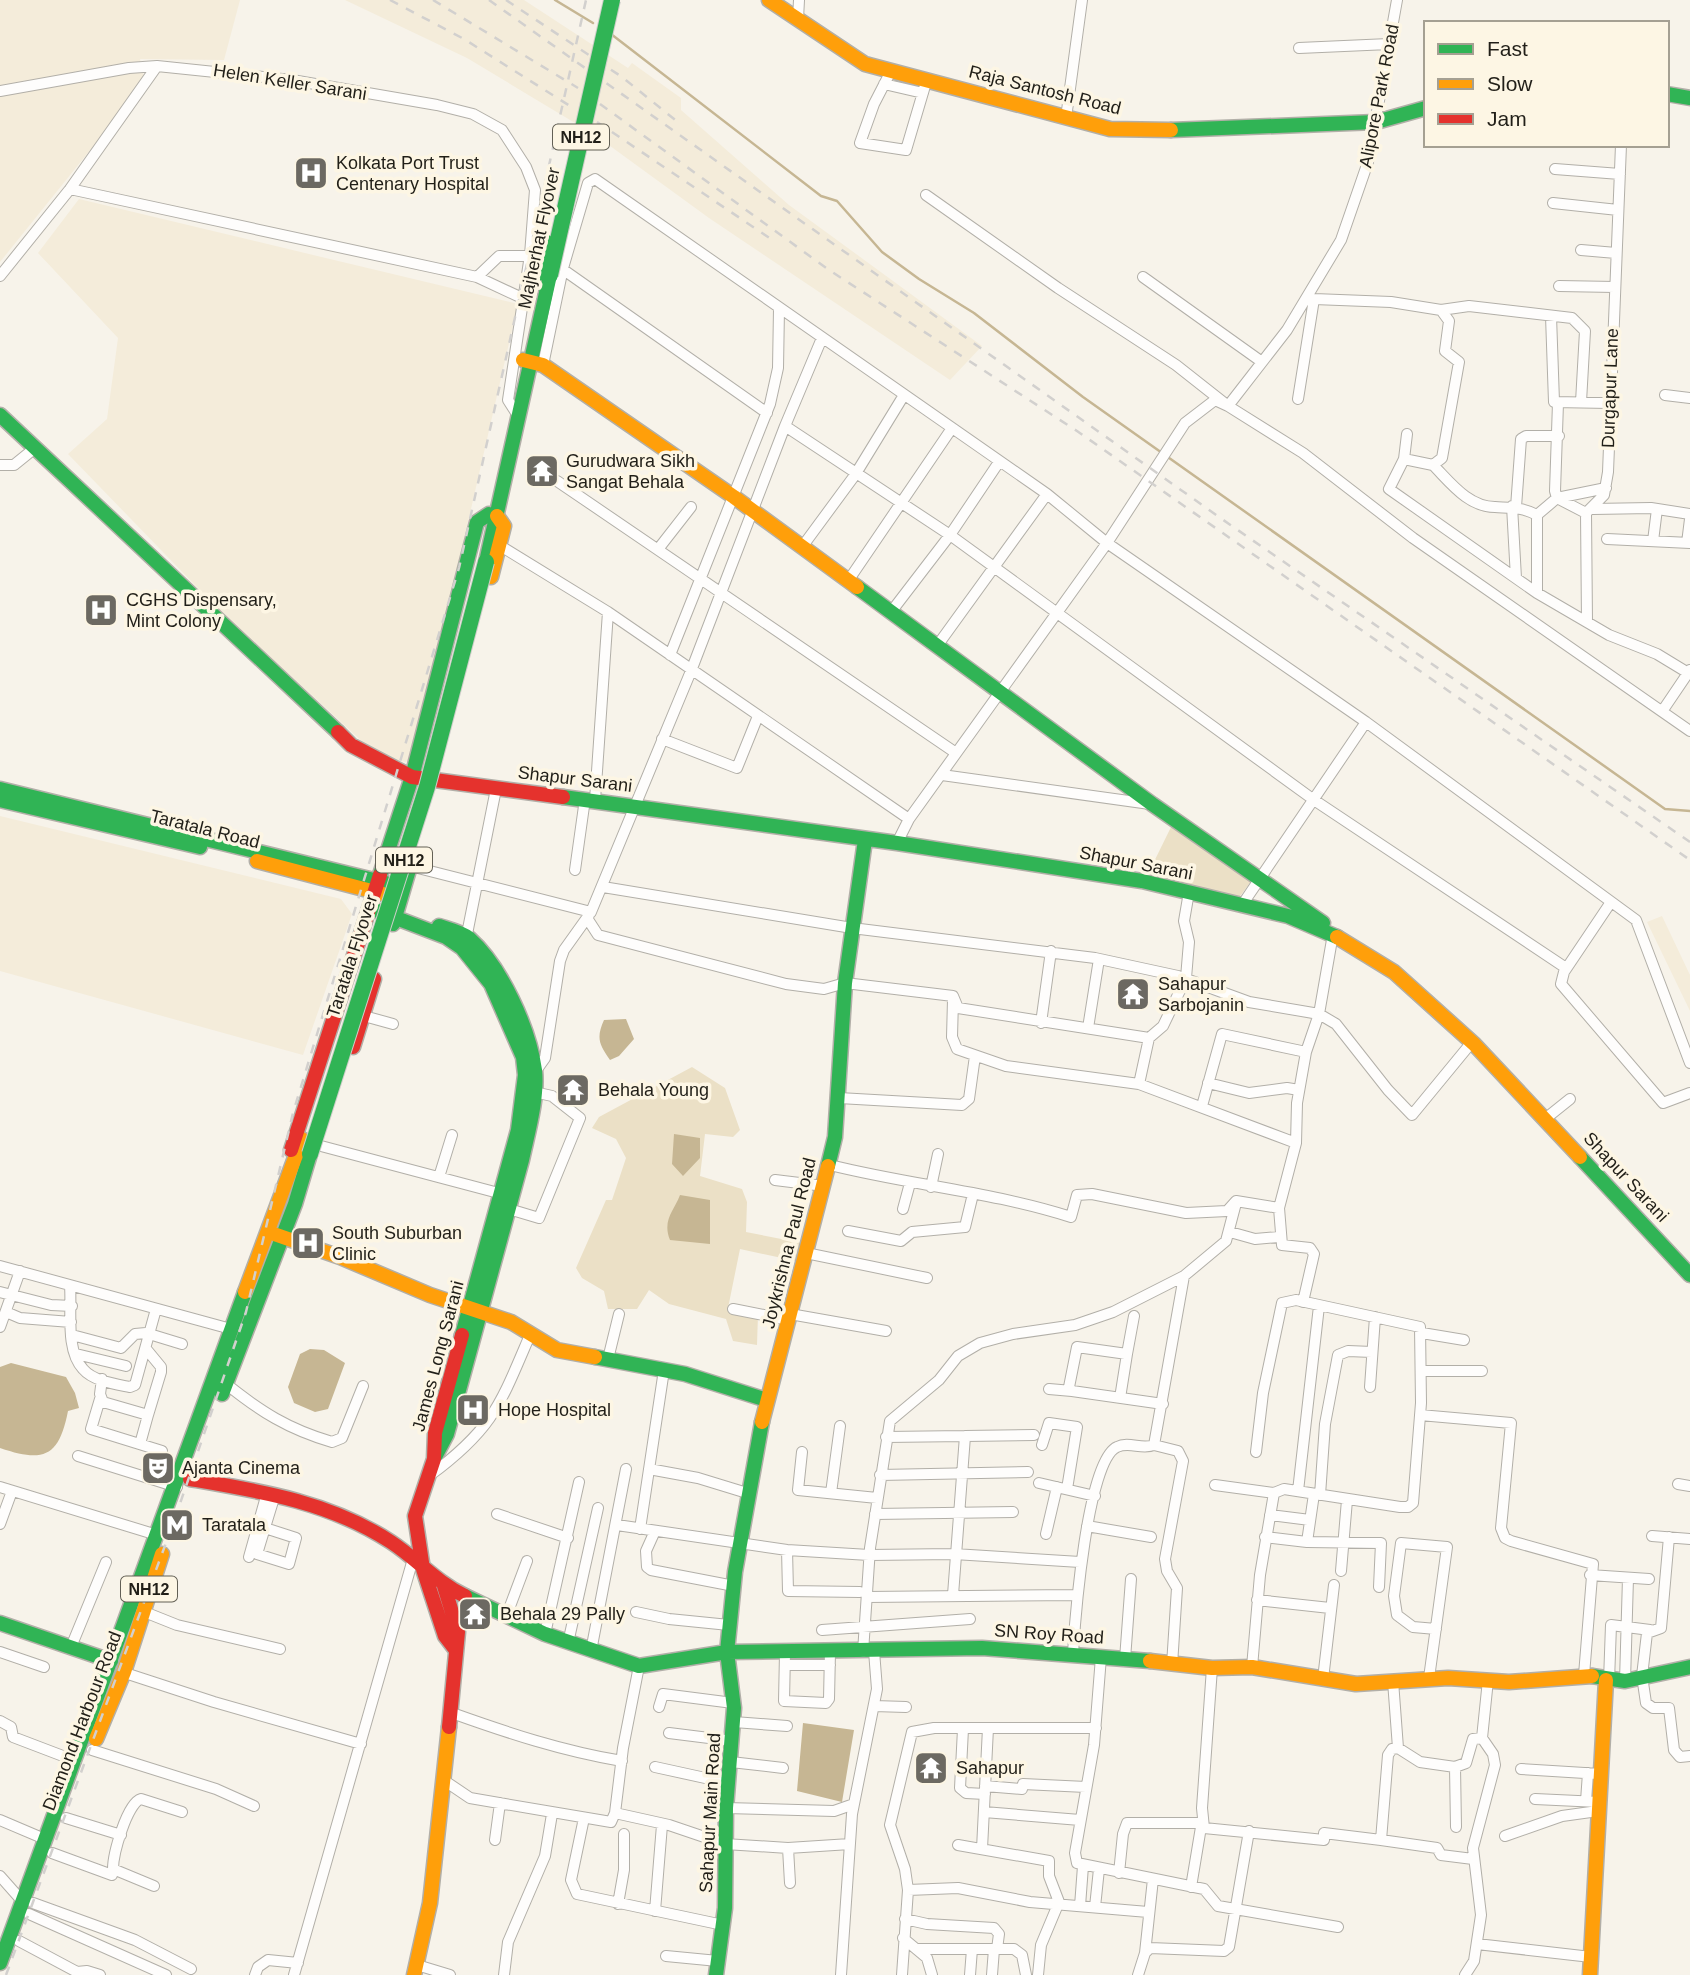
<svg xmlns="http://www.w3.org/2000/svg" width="1690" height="1975" viewBox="0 0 1690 1975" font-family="Helvetica,sans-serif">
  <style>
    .built { fill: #f4ecda }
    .green { fill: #ebe0c6 }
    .water { fill: #c6b693 }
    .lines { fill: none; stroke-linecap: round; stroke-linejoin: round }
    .stream { stroke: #c6b693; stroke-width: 2.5 }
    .street-casing { stroke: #b2afa8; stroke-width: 12 }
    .fast-casing { stroke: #b2afa8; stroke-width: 17 }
    .slow-casing { stroke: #b2afa8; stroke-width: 17 }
    .jam-casing { stroke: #b2afa8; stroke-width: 17 }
    .street { stroke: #fefdfc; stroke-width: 10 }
    .fast { stroke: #30b455; stroke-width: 14 }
    .slow { stroke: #ff9f0a; stroke-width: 14 }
    .jam { stroke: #e5322d; stroke-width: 14 }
    .rail { stroke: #d2d0ce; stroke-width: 2.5; stroke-dasharray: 9 9; stroke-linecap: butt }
    .fast-bridge-casing { stroke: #cfceca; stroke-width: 18; stroke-linecap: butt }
    .fast-bridge { stroke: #30b455; stroke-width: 16 }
    .labels { text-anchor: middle; stroke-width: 7; stroke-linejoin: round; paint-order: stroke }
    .shield { fill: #fdf6e4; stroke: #636055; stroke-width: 2 }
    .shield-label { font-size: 16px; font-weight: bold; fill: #211f18 }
    .street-label { font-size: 18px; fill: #211f18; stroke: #fdf6e4 }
    .poi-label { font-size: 18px; fill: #211f18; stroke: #fdf6e4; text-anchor: start }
  </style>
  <rect width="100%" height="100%" fill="#f7f3ea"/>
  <path class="built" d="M0,0H240L224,60L140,59L145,82L0,262Z
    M345,0H524L628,68L632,63L681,98V110L789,205L982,346L950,380L709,218L595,135L467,58Z
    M79,199L518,304L415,753L406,762L379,757L222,613L68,454L107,419L118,338L38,253Z
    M0,816L341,899L352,914L303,1055L0,971Z
    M1662,916L1690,975V1011L1647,922Z"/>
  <path class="green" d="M1173,823L1252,880L1238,899L1146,878Z
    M692,1067L725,1088L740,1130L733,1137L705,1134L700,1176L742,1189L747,1202L746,1232L802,1243L796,1261L740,1249L728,1308L758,1314L757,1345L733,1341L726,1319L669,1304L649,1290L637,1309H608L604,1291L582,1278L576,1268L606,1200H612L626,1158L616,1139L592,1128L599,1117Z"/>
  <path class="water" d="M626,1019L634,1039L619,1056L610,1060C599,1044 596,1038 604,1020Z
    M674,1134L700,1138V1158L683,1176L672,1164Z
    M680,1195L710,1200V1244L670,1240C662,1220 674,1211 680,1195Z
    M310,1349L324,1350L345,1363L328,1409L315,1412L294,1403L288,1387L300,1354Z
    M11,1363L66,1377L75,1393L79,1408L68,1411C59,1457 44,1463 0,1448V1367Z
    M803,1723L854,1730L842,1802L797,1791Z"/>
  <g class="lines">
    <path class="stream" d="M555,0L593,23
      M611,34L821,196L837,201L882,252L919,279L974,313L1083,397L1665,809L1690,811"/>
    <g class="street-casing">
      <path id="street" d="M798,19L799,0
        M1299,48L1389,44
        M891,71L874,104L860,143L906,150L927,79
        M884,84L923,93
        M0,91L129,68L157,66
        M1066,118L1082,0
        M1555,169L1620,174
        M70,189L477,277L522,298
        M926,195L1058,288L1176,365L1228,406L1303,453L1413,538L1690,731
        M1553,203L1618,210
        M1581,250L1616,253
        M558,266L767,413
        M0,276L70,189L157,66L292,80L437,105L473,114L502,130L526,167L535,190L530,255L508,400L515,411
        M477,277L499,256H535
        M1143,277L1262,362
        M1559,286L1615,287
        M1441,310L1469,306L1572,318L1585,331L1581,402
        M1551,316L1554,402L1609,403
        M543,365L563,268L588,183L595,179L1047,494L1107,543L1366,722L1636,920L1690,1063
        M1665,395L1690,398
        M1298,399L1314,299L1391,302L1441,310L1449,321L1445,351L1459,362L1442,458L1433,465L1404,459L1407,434
        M1558,403L1555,491L1557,498L1586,513
        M785,426L822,338
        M1404,459L1389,489L1537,593L1609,635L1657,654L1690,674
        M0,465H14L35,448
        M1433,465C1450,482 1468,507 1495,507C1511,508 1522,507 1537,515V593
        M557,481L956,753
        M1512,506L1516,578
        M1516,507L1521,439L1526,436H1559
        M1593,509L1651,508L1690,514
        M1586,513L1604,495L1608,472L1621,145
        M1586,513L1587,622
        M1537,515L1557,498L1606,488
        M1607,539L1690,543
        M1653,541L1657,509
        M1687,543L1690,519
        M499,545L608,612L909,819
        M802,547L855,475L904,395
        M659,548L691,507
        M848,581L952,428
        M891,612L950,535L999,462
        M937,646L1047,494
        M670,655L770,404L778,368L779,309
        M1663,710L1690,670
        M662,739L737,768L758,716
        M942,775L1150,804
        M595,800L608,612
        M897,843L909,819L1107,543L1185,423L1215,400L1228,406L1287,330L1341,240L1368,162L1397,0
        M410,866L591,912L691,671L785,426L950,535L1314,800L1566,968
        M575,870L585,799
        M603,887L852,928L1095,958L1178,976L1249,1002L1319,1014L1336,1024L1388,1090L1412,1115L1472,1042
        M1611,902L1564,972L1561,984L1663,1103L1690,1093
        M1242,905L1366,722
        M587,918L598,935L786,984L824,989L845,983L953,996L958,1008L1149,1038
        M466,939L496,789
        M953,1000L952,1037L957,1049L1006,1066L1139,1084L1296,1143
        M364,1016L393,1024
        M1041,1023L1051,951
        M1088,1028L1099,959
        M535,1072L545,1058L560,961L564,950L589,915
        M1208,1083L1249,1093L1287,1088L1299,1090
        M1139,1084L1149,1038L1163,1026L1186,978L1189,942L1184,921L1189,892
        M839,1098L962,1105L969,1099L975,1056
        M1202,1106L1222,1034L1306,1052
        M1545,1119L1570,1099
        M321,1146L506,1195
        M830,1165C910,1185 993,1192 1071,1217L1077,1195L1092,1194L1186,1213L1227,1211L1236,1201L1279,1208L1296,1143L1297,1103L1306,1052L1319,1014L1333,934
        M439,1177L452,1135
        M775,1180L824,1186
        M931,1187L938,1154
        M1279,1208L1282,1245L1310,1248L1314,1254L1303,1302
        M509,1209L539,1218L580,1118L552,1096L534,1092
        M903,1209L910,1183
        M848,1231L901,1241L912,1232L965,1227L973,1194
        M1230,1232L1255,1239L1279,1237
        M806,1253L927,1278
        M0,1266L231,1329
        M70,1286C72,1310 65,1350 83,1369C93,1381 115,1384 130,1387L135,1385L156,1309
        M0,1292L51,1305L72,1306
        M733,1309L789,1320
        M6,1312L20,1318L71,1322
        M790,1314L886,1331
        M0,1327L20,1271
        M1422,1333L1464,1340
        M72,1335L121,1348L135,1334L146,1333L182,1344
        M76,1354L126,1366
        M1127,1354L1134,1316
        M608,1359L619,1314
        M1421,1371H1482
        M102,1379L100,1394L103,1402L148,1415L161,1372V1367L147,1350
        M225,1383C261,1412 288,1429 332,1442L342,1438L363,1386
        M1370,1387L1375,1317
        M1049,1389L1072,1391
        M1120,1398L1127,1354L1077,1347L1069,1387L1072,1391L1163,1404
        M100,1399L91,1429L162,1451
        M1420,1415L1511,1423L1501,1528L1505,1538L1511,1541L1593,1564L1584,1675
        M965,1436L1034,1435
        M886,1437L965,1436L953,1595
        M140,1444L148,1415
        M1042,1445L1049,1423L1077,1427L1067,1489
        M1154,1445L1178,1451L1183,1461L1165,1559L1167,1571L1177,1588L1172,1665
        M802,1452L798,1490L877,1498
        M78,1456L177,1487
        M649,1469L698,1478L747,1493
        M880,1475L1028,1472
        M429,1476C493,1429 500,1405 530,1335
        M1039,1483L1095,1496
        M1678,1484L1690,1486
        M1215,1485L1274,1493
        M0,1487L157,1535
        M1298,1491L1319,1306
        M831,1493L840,1426
        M1320,1495L1325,1424L1338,1355L1348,1351L1372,1352
        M497,1514L568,1538
        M875,1514L1013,1512
        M1270,1515L1310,1520
        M0,1524L12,1491
        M617,1525L787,1550L869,1555L954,1554L1080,1562
        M1087,1526L1151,1537
        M265,1528L296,1538L289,1564L257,1554C263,1534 269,1514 275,1495
        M640,1529L664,1370
        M655,1531L646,1551L647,1567L651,1570L734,1586
        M1046,1534L1057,1487
        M1652,1536L1690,1539
        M1265,1537L1307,1542L1381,1543L1379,1587
        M1669,1537L1661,1628L1647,1633L1642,1676L1646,1703L1653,1708H1669L1674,1750L1680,1757L1690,1756
        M1307,1542L1314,1494
        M787,1550L788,1591L860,1592
        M249,1557L267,1493
        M1341,1571L1347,1500
        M1590,1575L1649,1579
        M867,1597L1077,1595
        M1257,1600L1330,1608
        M142,1611L177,1625L280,1649
        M636,1612L669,1619L729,1625
        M506,1617L527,1561
        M822,1630L970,1619
        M545,1634L579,1482
        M568,1643L598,1508
        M71,1647L106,1562
        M591,1651L626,1469
        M0,1652L44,1667
        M863,1652L870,1548L890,1421L939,1380L958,1356L980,1343L1013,1334L1075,1325L1113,1312L1184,1276L1226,1241L1236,1203
        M785,1653L784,1701L826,1703L829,1699L830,1652
        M1073,1653C1075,1620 1087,1460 1117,1447C1129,1441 1142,1450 1154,1445L1184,1276
        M1101,1657L1094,1745L1075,1853L1077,1863L1204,1889L1218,1906L1338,1927
        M1125,1659L1131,1579
        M785,1665H830
        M1252,1667L1260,1575L1274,1493L1284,1489L1400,1507H1408L1413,1503L1421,1403L1420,1327L1296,1300L1282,1303L1263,1393L1256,1452
        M1212,1668L1202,1808L1204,1828L1324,1840V1833L1381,1840L1388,1755L1392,1749L1398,1748L1420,1762L1455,1767L1456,1827
        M122,1672L214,1702L361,1744
        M1429,1678L1447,1547L1401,1543L1394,1596L1397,1615L1413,1627L1436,1629
        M1323,1679L1334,1585
        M1393,1681L1398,1748
        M1609,1681L1611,1625L1650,1630
        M1625,1681L1628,1578
        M874,1706L906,1707
        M659,1707L663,1694L733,1703
        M452,1713C508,1733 562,1751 622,1761
        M0,1721L11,1727L13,1737L76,1761
        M734,1722L787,1726
        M963,1729L960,1788L966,1793L985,1794
        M669,1733L733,1741
        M92,1750L216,1789L254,1806
        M731,1762L783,1768
        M655,1767L728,1783
        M1455,1767L1466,1763L1473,1739L1482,1738
        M1521,1769L1601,1774
        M442,1779L470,1798L611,1822L615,1813L623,1748L639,1666
        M985,1786L1022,1789L1023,1784L1086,1787
        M1535,1799L1599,1802
        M1586,1801L1588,1773
        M726,1808L834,1811L854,1804
        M984,1812L1080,1820
        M615,1813L669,1825L725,1844L788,1848L850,1844
        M66,1818L121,1835
        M584,1818L571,1880L577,1894L723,1925
        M0,1820L47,1840
        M1505,1836L1562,1816L1598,1811
        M495,1840L500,1803
        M1381,1840L1437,1848L1441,1855L1473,1859
        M958,1845L1049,1861V1876L1059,1902L1041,1945L1038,1975
        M788,1848L790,1883
        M982,1849L988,1728
        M52,1853L112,1875
        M1119,1873L1123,1834L1127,1823H1202
        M0,1876L23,1902
        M154,1886L113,1869C113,1854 127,1803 141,1799L182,1812
        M1191,1887L1202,1821
        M908,1890L958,1888L1030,1902L1148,1912
        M33,1903L135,1940L191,1969
        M618,1904L624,1870V1834
        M1080,1906L1083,1866
        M1095,1907L1099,1869
        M655,1911L662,1825
        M29,1914L166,1975
        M905,1919L927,1924L994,1928L999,1934L997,1949
        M903,1938L927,1958L932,1975
        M19,1941L77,1972L87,1971L100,1975
        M1477,1944L1591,1957
        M918,1949H1014L1022,1955L1026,1975
        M1145,1953L1153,1879
        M666,1956L718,1961
        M417,1965L450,1975
        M255,1975L258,1967L268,1960L298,1963
        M294,1975L413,1559
        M504,1975L508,1942L545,1856L552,1814
        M841,1975L852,1814L877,1689L874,1651
        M902,1975L908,1890L905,1869L890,1825L912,1732L934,1728H1096
        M970,1975L972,1949
        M992,1975L994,1949
        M1138,1975L1145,1953L1150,1948L1224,1951L1229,1947L1249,1831
        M1465,1975L1474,1961L1481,1915L1473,1848L1495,1765L1493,1754L1482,1738L1488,1680"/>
    </g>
    <g class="fast-casing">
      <path id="fast" d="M1667,94L1690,98
        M1171,130L1376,122L1426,108
        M0,415L338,732
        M486,562L550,275
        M857,587L1152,804L1323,923
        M0,789L386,883
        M563,797L897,843L1142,881L1288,916L1337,937
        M0,800L200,847
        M380,875L412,777L477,522L489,514
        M370,908L446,937L462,948L491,984L523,1057L525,1075L518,1130L462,1335
        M393,924L411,863
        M1580,1157L1690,1275
        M828,1166L835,1137L845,983L865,840
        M595,1357L685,1374L767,1400
        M222,1394L295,1204L310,1154
        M436,1455L447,1434L522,1160C528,1132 538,1098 535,1070C529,1028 501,966 469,938C461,932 448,929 439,926
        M465,1596L545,1634L639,1666L727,1652L982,1648L1150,1661
        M0,1623L111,1661
        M1592,1676L1625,1681L1690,1667
        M0,1963L245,1292
        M716,1975L725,1908L726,1808L734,1708L727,1652L735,1572L762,1422"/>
    </g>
    <g class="slow-casing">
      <path id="slow" d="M769,0L865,64L1110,129L1171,130
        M523,360L543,365L734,497L857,587
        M491,577L504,526L497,516
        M257,861L383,894
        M1337,937L1394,972L1474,1044L1580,1157
        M274,1234L340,1257L430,1295L511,1322L557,1350L595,1357
        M245,1292L302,1139
        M762,1422L828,1166
        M1150,1661L1212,1668L1252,1667L1356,1684L1448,1678L1509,1682L1592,1676
        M96,1739L124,1672L162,1554
        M414,1975L430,1903L449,1727
        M1590,1975L1606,1680"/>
    </g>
    <g class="jam-casing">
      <path id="jam" d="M338,732L351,745L412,777L563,797
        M353,1047L374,979
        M291,1150L380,875
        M190,1479C260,1491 330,1502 391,1542C417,1559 436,1582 465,1596
        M444,1586L458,1632L449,1727
        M455,1649L445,1636L423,1569L415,1516L434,1459L435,1433L462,1335"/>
    </g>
    <use href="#street" class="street"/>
    <use href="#fast" class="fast"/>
    <use href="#slow" class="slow"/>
    <use href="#jam" class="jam"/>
    <path class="rail" d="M390,0L464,39L570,106
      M433,0L578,88
      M489,0L1229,524L1690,842
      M506,0L622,77L679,123
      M600,104L829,270L1077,431L1690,860
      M597,122L774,241
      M6,1975L173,1524L246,1312L293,1113L459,568L586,0"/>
    <g class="fast-bridge-casing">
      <path id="fast-bridge" d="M538,273L545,242
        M550,275L612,0
        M310,1154L427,787L486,562"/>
    </g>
    <use href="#fast-bridge" class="fast-bridge"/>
  </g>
  <defs>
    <g id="hospital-square" transform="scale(1.75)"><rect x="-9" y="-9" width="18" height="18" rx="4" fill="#6c6962" stroke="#fdf6e4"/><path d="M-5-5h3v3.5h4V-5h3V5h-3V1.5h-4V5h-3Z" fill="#fff"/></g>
    <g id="temple-square" transform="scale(1.75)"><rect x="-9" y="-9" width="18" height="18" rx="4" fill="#6c6962" stroke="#fdf6e4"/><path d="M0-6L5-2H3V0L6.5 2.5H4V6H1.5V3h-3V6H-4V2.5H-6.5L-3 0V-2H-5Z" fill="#fff"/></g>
    <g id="theatre-square" transform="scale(1.75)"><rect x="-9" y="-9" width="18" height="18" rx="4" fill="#6c6962" stroke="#fdf6e4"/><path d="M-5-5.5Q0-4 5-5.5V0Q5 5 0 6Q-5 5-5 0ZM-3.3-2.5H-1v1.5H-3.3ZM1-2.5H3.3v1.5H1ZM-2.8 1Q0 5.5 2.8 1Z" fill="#fff"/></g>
    <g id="metro-square" transform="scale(1.75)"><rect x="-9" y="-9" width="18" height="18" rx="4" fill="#6c6962" stroke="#fdf6e4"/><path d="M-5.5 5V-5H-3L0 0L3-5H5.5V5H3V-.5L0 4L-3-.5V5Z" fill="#fff"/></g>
  </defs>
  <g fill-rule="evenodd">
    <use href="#hospital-square" x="311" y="173"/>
    <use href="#temple-square" x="542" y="471"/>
    <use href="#hospital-square" x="101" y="610"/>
    <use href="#temple-square" x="1133" y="994"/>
    <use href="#temple-square" x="573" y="1090"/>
    <use href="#hospital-square" x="308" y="1243"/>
    <use href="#hospital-square" x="473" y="1410"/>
    <use href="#theatre-square" x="158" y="1468"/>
    <use href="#metro-square" x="177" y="1525"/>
    <use href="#temple-square" x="475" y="1614"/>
    <use href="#temple-square" x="931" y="1768"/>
  </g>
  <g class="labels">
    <g class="shield">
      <rect x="553" y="124.5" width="56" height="25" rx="5"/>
      <rect x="376" y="847.5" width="56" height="25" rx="5"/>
      <rect x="121" y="1576.5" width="56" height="25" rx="5"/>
    </g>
    <g class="shield-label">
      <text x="581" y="143">NH12</text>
      <text x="404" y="866">NH12</text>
      <text x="149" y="1595">NH12</text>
    </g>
    <g class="street-label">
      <text transform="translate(290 82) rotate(9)" y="6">Helen Keller Sarani</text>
      <text transform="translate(1045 90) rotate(14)" y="6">Raja Santosh Road</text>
      <text transform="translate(1379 96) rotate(-79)" y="6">Alipore Park Road</text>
      <text transform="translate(539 238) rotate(-78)" y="6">Majherhat Flyover</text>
      <text transform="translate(1610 388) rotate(-88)" y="6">Durgapur Lane</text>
      <text transform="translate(575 779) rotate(7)" y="6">Shapur Sarani</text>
      <text transform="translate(205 829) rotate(14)" y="6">Taratala Road</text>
      <text transform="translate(1136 863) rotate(11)" y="6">Shapur Sarani</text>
      <text transform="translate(352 956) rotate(-72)" y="6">Taratala Flyover</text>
      <text transform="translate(1626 1177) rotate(47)" y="6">Shapur Sarani</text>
      <text transform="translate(789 1243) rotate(-76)" y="6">Joykrishna Paul Road</text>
      <text transform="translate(438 1356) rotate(-75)" y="6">James Long Sarani</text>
      <text transform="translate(1049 1634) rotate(4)" y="6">SN Roy Road</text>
      <text transform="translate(82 1721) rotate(-69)" y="6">Diamond Harbour Road</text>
      <text transform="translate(710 1813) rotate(-87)" y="6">Sahapur Main Road</text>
    </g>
    <g class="poi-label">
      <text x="336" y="169">Kolkata Port Trust<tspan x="336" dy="21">Centenary Hospital</tspan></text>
      <text x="566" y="467">Gurudwara Sikh<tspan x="566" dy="21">Sangat Behala</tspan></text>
      <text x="126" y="606">CGHS Dispensary,<tspan x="126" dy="21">Mint Colony</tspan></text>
      <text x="1158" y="990">Sahapur<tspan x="1158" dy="21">Sarbojanin</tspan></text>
      <text x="598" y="1096">Behala Young</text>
      <text x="332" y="1239">South Suburban<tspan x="332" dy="21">Clinic</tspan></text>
      <text x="498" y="1416">Hope Hospital</text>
      <text x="182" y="1474">Ajanta Cinema</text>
      <text x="202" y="1531">Taratala</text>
      <text x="500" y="1620">Behala 29 Pally</text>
      <text x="956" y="1774">Sahapur</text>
    </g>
  </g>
  <rect x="1424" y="21" width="245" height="126" fill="#fdf6e4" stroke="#a5a092" stroke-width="2"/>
  <rect x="1438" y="44" width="35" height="10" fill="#30b455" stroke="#a5a092" stroke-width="2"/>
  <text x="1487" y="56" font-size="21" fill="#211f18">Fast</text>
  <rect x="1438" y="79" width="35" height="10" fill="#ff9f0a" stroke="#a5a092" stroke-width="2"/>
  <text x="1487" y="91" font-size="21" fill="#211f18">Slow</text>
  <rect x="1438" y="114" width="35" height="10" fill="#e5322d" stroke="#a5a092" stroke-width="2"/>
  <text x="1487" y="126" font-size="21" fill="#211f18">Jam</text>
</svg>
